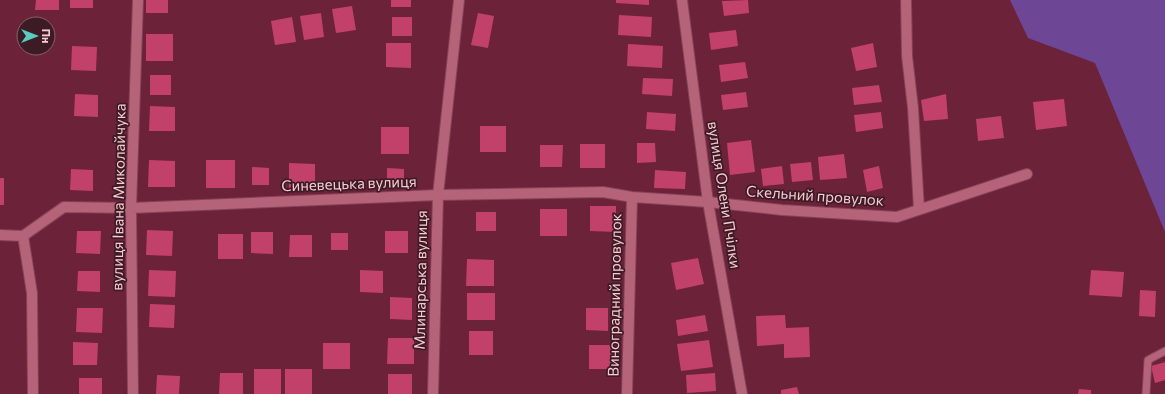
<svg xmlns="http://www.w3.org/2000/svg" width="1165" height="394" viewBox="0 0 1165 394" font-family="Commissioner,sans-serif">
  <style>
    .green { fill: #6d4696 }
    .building { fill: #c1416a }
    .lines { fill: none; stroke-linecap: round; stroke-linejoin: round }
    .service-casing { stroke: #84425a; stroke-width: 9 }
    .minor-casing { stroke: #84425a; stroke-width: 12 }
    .tertiary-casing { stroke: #84425a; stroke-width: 12 }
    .service { stroke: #b56378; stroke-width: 7 }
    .minor { stroke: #b56378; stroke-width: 10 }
    .tertiary { stroke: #b56378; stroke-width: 10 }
    .labels { text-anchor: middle; stroke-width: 3.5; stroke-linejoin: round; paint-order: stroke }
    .street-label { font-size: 15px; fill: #f8cad3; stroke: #3d1b24 }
  </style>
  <rect width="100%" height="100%" fill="#6c2239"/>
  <path class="green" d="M1010,0H1165V232L1095,63L1028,38Z"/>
  <path class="building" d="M36,0H59V10H35Z
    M70,0H93V8H70Z
    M146,0H168V13H146Z
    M391,0H411V7H391Z
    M616,0H649V5L616,3Z
    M748,0L749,13L724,16L722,1Z
    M352,6L356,30L336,33L332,9Z
    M321,13L324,37L304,40L300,16Z
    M478,13L494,16L488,48L471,45Z
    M619,15L652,17L651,37L618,35Z
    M292,17L296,42L275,45L271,21Z
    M392,17H412V36H392Z
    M736,30L738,46L711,50L709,33Z
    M146,34H173V61H146Z
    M386,43H411V68L386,67Z
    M873,43L877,67L856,71L851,48Z
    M628,44L663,46L662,68L627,66Z
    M72,46L97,47L96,71L71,70Z
    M745,62L748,78L721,82L719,65Z
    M150,75H171V95H150Z
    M643,78L673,79L672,96L642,94Z
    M879,85L882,102L854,105L852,88Z
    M746,92L748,107L723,110L721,95Z
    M75,94L98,95V117L74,116Z
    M946,94L948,119L924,121L921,100Z
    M1064,99L1067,126L1036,130L1033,102Z
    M150,106L175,107V131H149Z
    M647,112L676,114L675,131L646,129Z
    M881,112L883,128L856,132L854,115Z
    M1001,116L1004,138L978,141L976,119Z
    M480,126H506V152H480Z
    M381,127H409V154H381Z
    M751,140L755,172L730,175L727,143Z
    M637,143H655L656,162L637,163Z
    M580,144H605V168H580Z
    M540,145H563L562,167H540Z
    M844,154L847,178L820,180L818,157Z
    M149,160L175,161V187H148Z
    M206,160H235V188H206Z
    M811,162L813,180L792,182L790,164Z
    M289,163L315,164V189H289Z
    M782,166L784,184L763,186L761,169Z
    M879,166L883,188L867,192L863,170Z
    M252,167L269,168V185H252Z
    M387,168L404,169V185H387Z
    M71,169L93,170V191L70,190Z
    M655,170L686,172L685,189L654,188Z
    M0,178H4V205H0Z
    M590,206H616V232L590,231Z
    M540,209H567V236H540Z
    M476,212H496V231H476Z
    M147,230L173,231L172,256L146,255Z
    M77,231H101L100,254L76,253Z
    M385,231H408V253H385Z
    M251,232H273V254L251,253Z
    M331,233H348V250H331Z
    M218,234H243V259H218Z
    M290,235H312V257H289Z
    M698,258L704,284L676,290L671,263Z
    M467,259L494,260V286H466Z
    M149,270L176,271L175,297L148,296Z
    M360,270L383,271V293L360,292Z
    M1091,270L1124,272L1122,297L1089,295Z
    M78,271H100V292L77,291Z
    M1140,290L1156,291L1155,317L1139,316Z
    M467,293H495V320H467Z
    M390,297L412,298V320L390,319Z
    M150,304L175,305L174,328L149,327Z
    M77,308H103L102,333L76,332Z
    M586,308H608V331L586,330Z
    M705,315L708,331L678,336L676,320Z
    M785,315L786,328L809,327L810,357L784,358V344L757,346L756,316Z
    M469,331H493V355H469Z
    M388,338H414V364H387Z
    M709,340L713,367L681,371L677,344Z
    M73,342L98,343L97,365H73Z
    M323,343H350V369H323Z
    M589,345H614V369H589Z
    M1165,362V380L1155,383L1151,366Z
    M254,369H281V394H254Z
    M285,369H312V394H285Z
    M220,373H243V394H219Z
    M715,373L716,391L687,393L686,375Z
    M388,374H412V394H388Z
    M157,375L180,376L179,394H156Z
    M79,378H102V394H79Z
    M797,387L799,394H781V390Z
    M1079,389L1091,390V394H1078Z"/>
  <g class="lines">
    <g class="service-casing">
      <path id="service" d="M1146,394L1148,360L1165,351"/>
    </g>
    <g class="minor-casing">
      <path id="minor" d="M906,0L907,56L913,108L919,209
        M0,235L23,236L64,207L131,208L438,195L603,192L632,197L708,202L782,210L897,217L1027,174
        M23,236L32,293L33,394
        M133,394L131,208L138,0
        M433,394L438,195L459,0
        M627,394L632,197"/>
    </g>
    <g class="tertiary-casing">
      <path id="tertiary" d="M682,0L708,202L742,394"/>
    </g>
    <use href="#service" class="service"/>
    <use href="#minor" class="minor"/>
    <use href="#tertiary" class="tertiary"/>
  </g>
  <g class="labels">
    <g class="street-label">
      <text transform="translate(349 184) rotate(-2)" y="5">Синевецька вулиця</text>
      <text transform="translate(724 195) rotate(81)" y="5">вулиця Олени Пчілки</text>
      <text transform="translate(815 196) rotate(4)" y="5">Скельний провулок</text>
      <text transform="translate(119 197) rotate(-89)" y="5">вулиця Івана Миколайчука</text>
      <text transform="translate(421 280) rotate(-89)" y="5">Млинарська вулиця</text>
      <text transform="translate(615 295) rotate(-89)" y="5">Виноградний провулок</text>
    </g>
  </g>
  <g transform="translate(36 36) rotate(90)"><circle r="19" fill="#3d1b24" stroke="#88616a"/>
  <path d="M0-3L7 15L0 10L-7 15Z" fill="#58cec0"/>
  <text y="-6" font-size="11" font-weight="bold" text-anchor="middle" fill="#f8cad3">Пн</text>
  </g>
</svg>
